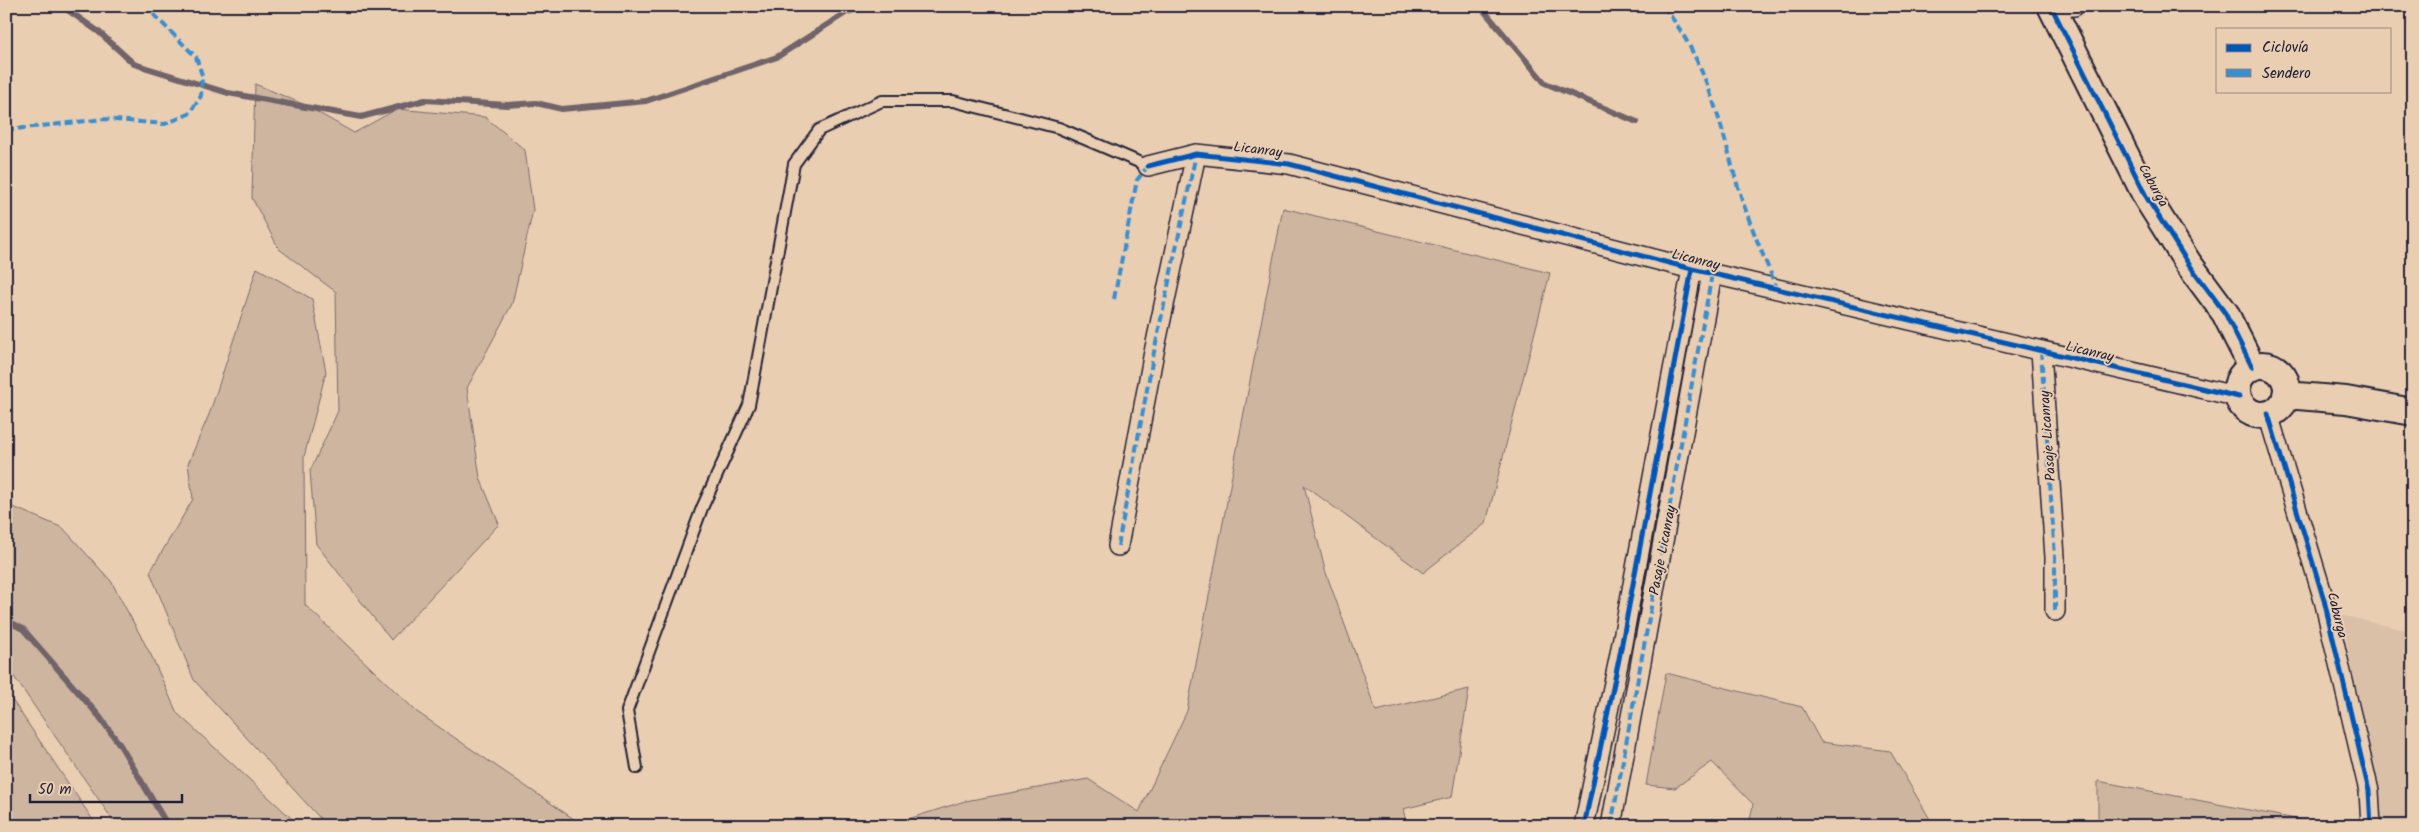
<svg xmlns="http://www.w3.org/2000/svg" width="2419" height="832" viewBox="0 0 2419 832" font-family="Kalam,sans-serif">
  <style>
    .built { fill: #dac0a7 }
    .green { fill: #cdb5a0; stroke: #786c6e }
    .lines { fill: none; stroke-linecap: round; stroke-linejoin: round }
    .stream { stroke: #6f6469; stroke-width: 6 }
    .lane-casing { stroke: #22223b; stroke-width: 14 }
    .street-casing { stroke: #22223b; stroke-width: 22 }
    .secondary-casing { stroke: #22223b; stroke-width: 30 }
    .lane { stroke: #eaceb1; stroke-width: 10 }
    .street { stroke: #eaceb1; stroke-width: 19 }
    .secondary { stroke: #eaceb1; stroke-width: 26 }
    .quiet { stroke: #398ed0; stroke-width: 4; stroke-dasharray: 8 4; stroke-linecap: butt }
    .cycleway-casing { stroke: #eaceb1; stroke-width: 8 }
    .cycleway { stroke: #0057b8; stroke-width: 5 }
    .labels { text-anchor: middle; stroke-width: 4; stroke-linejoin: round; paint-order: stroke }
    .street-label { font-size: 14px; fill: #22223b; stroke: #eaceb1 }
  </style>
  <rect width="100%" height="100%" fill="#eaceb1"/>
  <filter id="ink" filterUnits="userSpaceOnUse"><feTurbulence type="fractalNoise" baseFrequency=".02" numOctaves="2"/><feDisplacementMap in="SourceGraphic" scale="10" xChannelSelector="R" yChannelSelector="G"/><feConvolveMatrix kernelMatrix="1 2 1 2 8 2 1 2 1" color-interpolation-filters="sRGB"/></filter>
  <g filter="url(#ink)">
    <path class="built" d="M2341,615L2413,632V826H2378L2375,775Z"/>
    <path class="green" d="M255,84L303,104L354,133L397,109L485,117L525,150L533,210L512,304L467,388L480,478L499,524L391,640L316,544L310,471L338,411L336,292L279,249L252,198Z
      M1283,208L1550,273L1486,523L1423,573L1304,485L1325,570L1376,711L1469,689L1452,797L1403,809L1407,826H886L965,801L1088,779L1139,812L1187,711Z
      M257,268L312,299L326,372L304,457L305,605L417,712L584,826H327L194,680L150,572L193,499L188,464L210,412Z
      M6,504L63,528L111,581L151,655L177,713L300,826H115L110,816L6,665Z
      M1666,673L1802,707L1821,742L1890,751L1934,826H1749L1753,804L1712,762L1675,788L1646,785Z
      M6,691L97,826H6Z
      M2098,781L2332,826H2098Z"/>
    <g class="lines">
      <path class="stream" d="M62,6L99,32L134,64L228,93L361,117L425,100L507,105L536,103L562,109L646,101L777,57L847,12L868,6
        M1480,6L1545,83L1637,122
        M6,620L23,629L99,716L120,745L168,826"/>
      <g class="lane-casing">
        <path id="lane" d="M637,768L627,711L702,508L749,405L794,164L819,130L882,101H953L1059,128L1148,166"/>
      </g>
      <g class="street-casing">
        <path id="street" d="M2051,7L2074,6
          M1148,166L1196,154L1289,164L1692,269L2239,397
          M2041,351L2055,557V611
          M2268,414L2324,600L2369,791L2371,826
          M1118,546L1153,357L1196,154
          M1584,826L1619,659L1692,269
          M1611,826L1712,274"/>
      </g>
      <g class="secondary-casing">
        <path id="secondary" d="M2051,6L2147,198L2188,263L2225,313L2252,367
          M2237 390a25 25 0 1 1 50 0a25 25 0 1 1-50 0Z
          M2286,395L2346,400L2413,412"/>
      </g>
      <use href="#lane" class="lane"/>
      <use href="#street" class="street"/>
      <use href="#secondary" class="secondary"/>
      <path class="quiet" d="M1663,6C1703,56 1718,113 1734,173C1745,213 1761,251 1777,288L1780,289
        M2051,7L2074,6
        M6,130L104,119L165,124L189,114L201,96L202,75L196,57L145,6
        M1114,299L1137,180L1148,166
        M2041,351L2055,557V611
        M1118,546L1153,357L1196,154
        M1611,826L1712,274"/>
      <g class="cycleway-casing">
        <path id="cycleway" d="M2051,6L2147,198L2188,263L2225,313L2252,367
          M1148,166L1196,154L1289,164L1692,269L2239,397
          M2268,414L2324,600L2369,791L2371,826
          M1584,826L1619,659L1692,269"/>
      </g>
      <use href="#cycleway" class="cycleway"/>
    </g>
  </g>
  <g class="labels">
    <g class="street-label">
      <text transform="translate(1258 149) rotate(7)" y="5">Licanray</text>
      <text transform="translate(2154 185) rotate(61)" y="5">Caburga</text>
      <text transform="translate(1696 259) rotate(14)" y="5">Licanray</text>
      <text transform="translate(2090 351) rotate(13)" y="5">Licanray</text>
      <text transform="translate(2047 436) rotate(-94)" y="5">Pasaje Licanray</text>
      <text transform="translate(1662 550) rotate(-79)" y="5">Pasaje Licanray</text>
      <text transform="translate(2338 615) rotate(76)" y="5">Caburga</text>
    </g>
  </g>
  <rect width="2419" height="832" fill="none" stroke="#eaceb1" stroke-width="25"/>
  <rect x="12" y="12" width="2394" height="807" fill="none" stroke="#22223b" stroke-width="2" filter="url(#ink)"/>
  <rect x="2216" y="28" width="175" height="65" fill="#eaceb1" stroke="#9a8982"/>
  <rect x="2226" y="44" width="25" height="8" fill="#0057b8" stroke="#9a8982"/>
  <text x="2262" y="52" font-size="15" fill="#22223b">Ciclovía</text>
  <rect x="2226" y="69" width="25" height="8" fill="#398ed0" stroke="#9a8982"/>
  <text x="2262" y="78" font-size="15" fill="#22223b">Sendero</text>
  <path d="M30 794v8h152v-8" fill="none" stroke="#22223b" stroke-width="2.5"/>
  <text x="38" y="794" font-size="15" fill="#22223b" stroke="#eaceb1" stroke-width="4" paint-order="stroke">50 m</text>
</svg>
